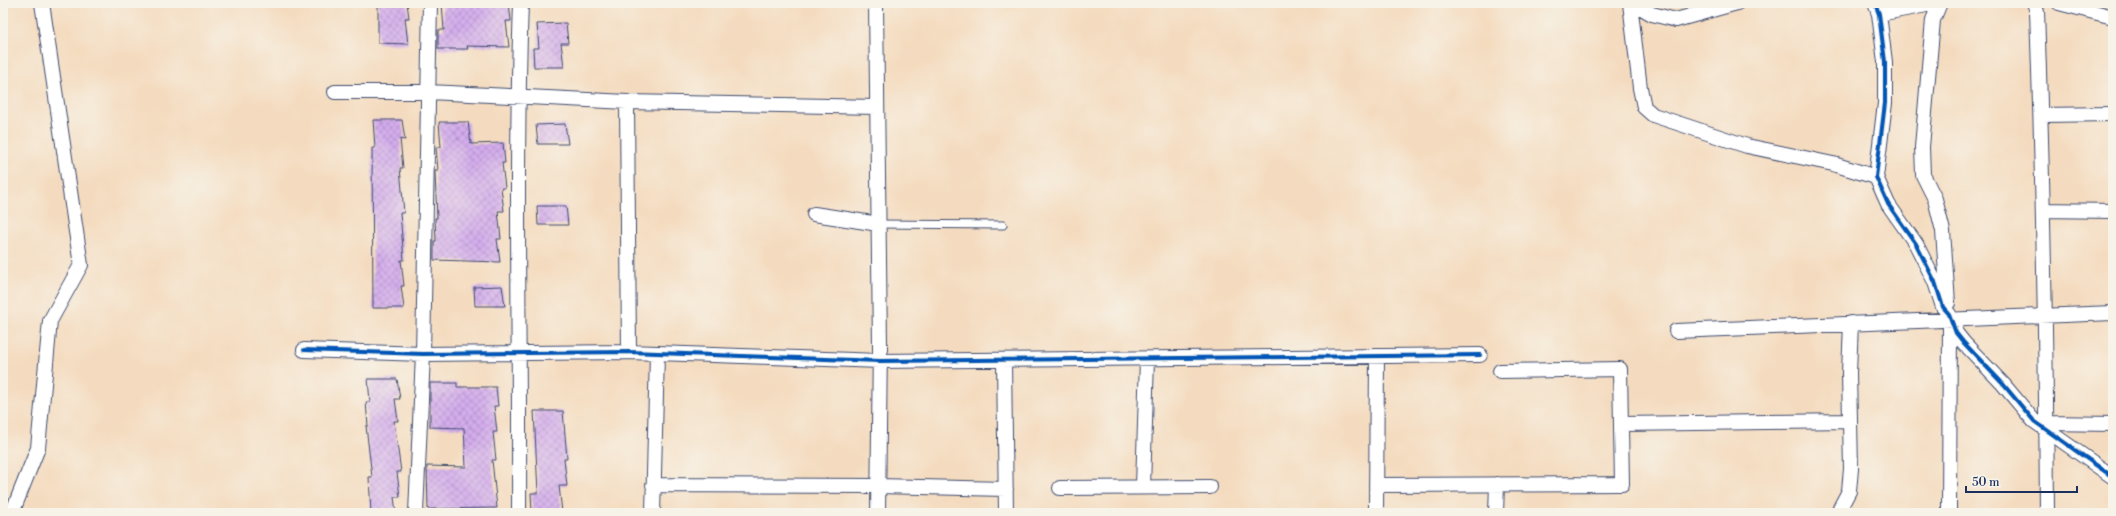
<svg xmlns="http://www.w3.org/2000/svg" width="2116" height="516" viewBox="0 0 2116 516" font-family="'Libre Bodoni',serif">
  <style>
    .building { fill: url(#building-cross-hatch) }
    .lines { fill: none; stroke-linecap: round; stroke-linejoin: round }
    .lane-casing { stroke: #3c496d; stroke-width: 9 }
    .street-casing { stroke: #3c496d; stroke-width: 16 }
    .lane { stroke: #fff; stroke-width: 7 }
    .street { stroke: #fff; stroke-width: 14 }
    .cycleway-casing { stroke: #f7f3e8; stroke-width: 6 }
    .cycleway { stroke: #0057b8; stroke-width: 4 }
  </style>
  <defs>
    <pattern id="building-cross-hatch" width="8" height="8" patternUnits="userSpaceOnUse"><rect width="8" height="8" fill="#d4aded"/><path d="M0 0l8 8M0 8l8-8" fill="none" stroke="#ab8dc3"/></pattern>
  </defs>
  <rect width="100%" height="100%" fill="#f7f3e8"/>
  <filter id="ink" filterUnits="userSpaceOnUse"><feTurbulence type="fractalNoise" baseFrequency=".025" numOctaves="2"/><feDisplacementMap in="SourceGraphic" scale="8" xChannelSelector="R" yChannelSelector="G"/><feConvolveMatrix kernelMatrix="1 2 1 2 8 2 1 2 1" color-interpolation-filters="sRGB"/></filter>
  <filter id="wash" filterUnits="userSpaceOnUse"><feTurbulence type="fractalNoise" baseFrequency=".012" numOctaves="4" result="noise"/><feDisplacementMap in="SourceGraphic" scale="16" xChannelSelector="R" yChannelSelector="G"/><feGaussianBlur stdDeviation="0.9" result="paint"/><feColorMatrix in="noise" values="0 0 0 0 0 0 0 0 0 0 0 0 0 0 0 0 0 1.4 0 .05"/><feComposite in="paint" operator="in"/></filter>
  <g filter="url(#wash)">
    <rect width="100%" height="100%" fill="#f4dbbf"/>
    <g id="blocks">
      <path class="building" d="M378,3H407L409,18H405L408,44L378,43Z
        M442,3H509L511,21H506L509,47L467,46L468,49H438V30H444Z
        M566,23L568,43H561L564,67H534L533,48H539L537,24Z
        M373,120H402L405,140L400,139L403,168H400L404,213H400L404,260H401L404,286H401L404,308H373L372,148H375Z
        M439,122H468L471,144L503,143L505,163H502L505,188H501L504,211H498L501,239H497L500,262L434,260V241H436L435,218H437L435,173V170H438L436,147H441Z
        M565,124L568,144H538L536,125Z
        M537,206H566L568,225H538Z
        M502,286L505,306H475L474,287Z
        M368,379H397L400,399H395L398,421H394L401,472H397L400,497H394L396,513H371L369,477H372L366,426H368L366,402H370Z
        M430,383H457V387H496L498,406H494L497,432H493L496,460H492L497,508L428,509L427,466L466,467L464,428L430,427Z
        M534,411H563L567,459H564L567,486H559L562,512H532L531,493H538Z"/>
    </g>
  </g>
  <g filter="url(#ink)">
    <use href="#blocks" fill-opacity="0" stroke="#3c496d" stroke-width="1"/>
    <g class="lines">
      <g class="lane-casing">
        <path id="lane" d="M879,224L1003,225"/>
      </g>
      <g class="street-casing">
        <path id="street" d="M876,3L880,346L878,513
          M1630,3L1640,88L1644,107L1653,115L1747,146L1833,164L1876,177
          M1633,3L1652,14L1676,20L1737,3
          M1875,3L1879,14L1885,62V103L1876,177L1888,204L1916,244L1935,282L1943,307L1949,314L1956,333L1964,343L2003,384L2034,421L2113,477
          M1940,3L1933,20L1922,147L1923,175L1935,199L1943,231L1948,303
          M2034,3L2037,11C2043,179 2046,346 2047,513
          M2059,3L2113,17
          M1879,14L1937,3
          M335,92H429L627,102L629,352
          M627,102L877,107
          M2041,115L2113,114
          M2043,210L2113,211
          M814,214L879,224
          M1676,331L2113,313
          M304,350L423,354L629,352L880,361L1480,355
          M1004,360L1006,513
          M2046,423L2113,424
          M1621,424L1850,421
          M653,485L878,486L1006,489
          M1376,485L1622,484L1620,369L1500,371
          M1143,487L1147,359
          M1060,488L1210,487
          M12,513L38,448L50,321L81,265L42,3
          M416,513L423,354L430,3
          M519,513C520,343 515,173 521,3
          M653,513L657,353
          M1376,513L1377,356
          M1496,513L1497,484
          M1840,513V508L1849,491L1851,469L1849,373L1851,323
          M1949,513L1950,321"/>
      </g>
      <use href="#lane" class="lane"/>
      <use href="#street" class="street"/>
      <g class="cycleway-casing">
        <path id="cycleway" d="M1875,3L1879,14L1885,62V103L1876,177L1888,204L1916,244L1935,282L1943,307L1949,314L1956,333L1964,343L2003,384L2034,421L2113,477
          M304,350L423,354L629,352L880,361L1480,355"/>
      </g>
      <use href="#cycleway" class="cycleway"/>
    </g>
  </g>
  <rect width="2116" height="516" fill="none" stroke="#f7f3e8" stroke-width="16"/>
  <path d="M1966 486v6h111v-6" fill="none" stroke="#1b2f5e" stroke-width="2"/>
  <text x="1972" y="486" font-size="12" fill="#1b2f5e" stroke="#f7f3e8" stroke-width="3" paint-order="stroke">50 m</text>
</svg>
